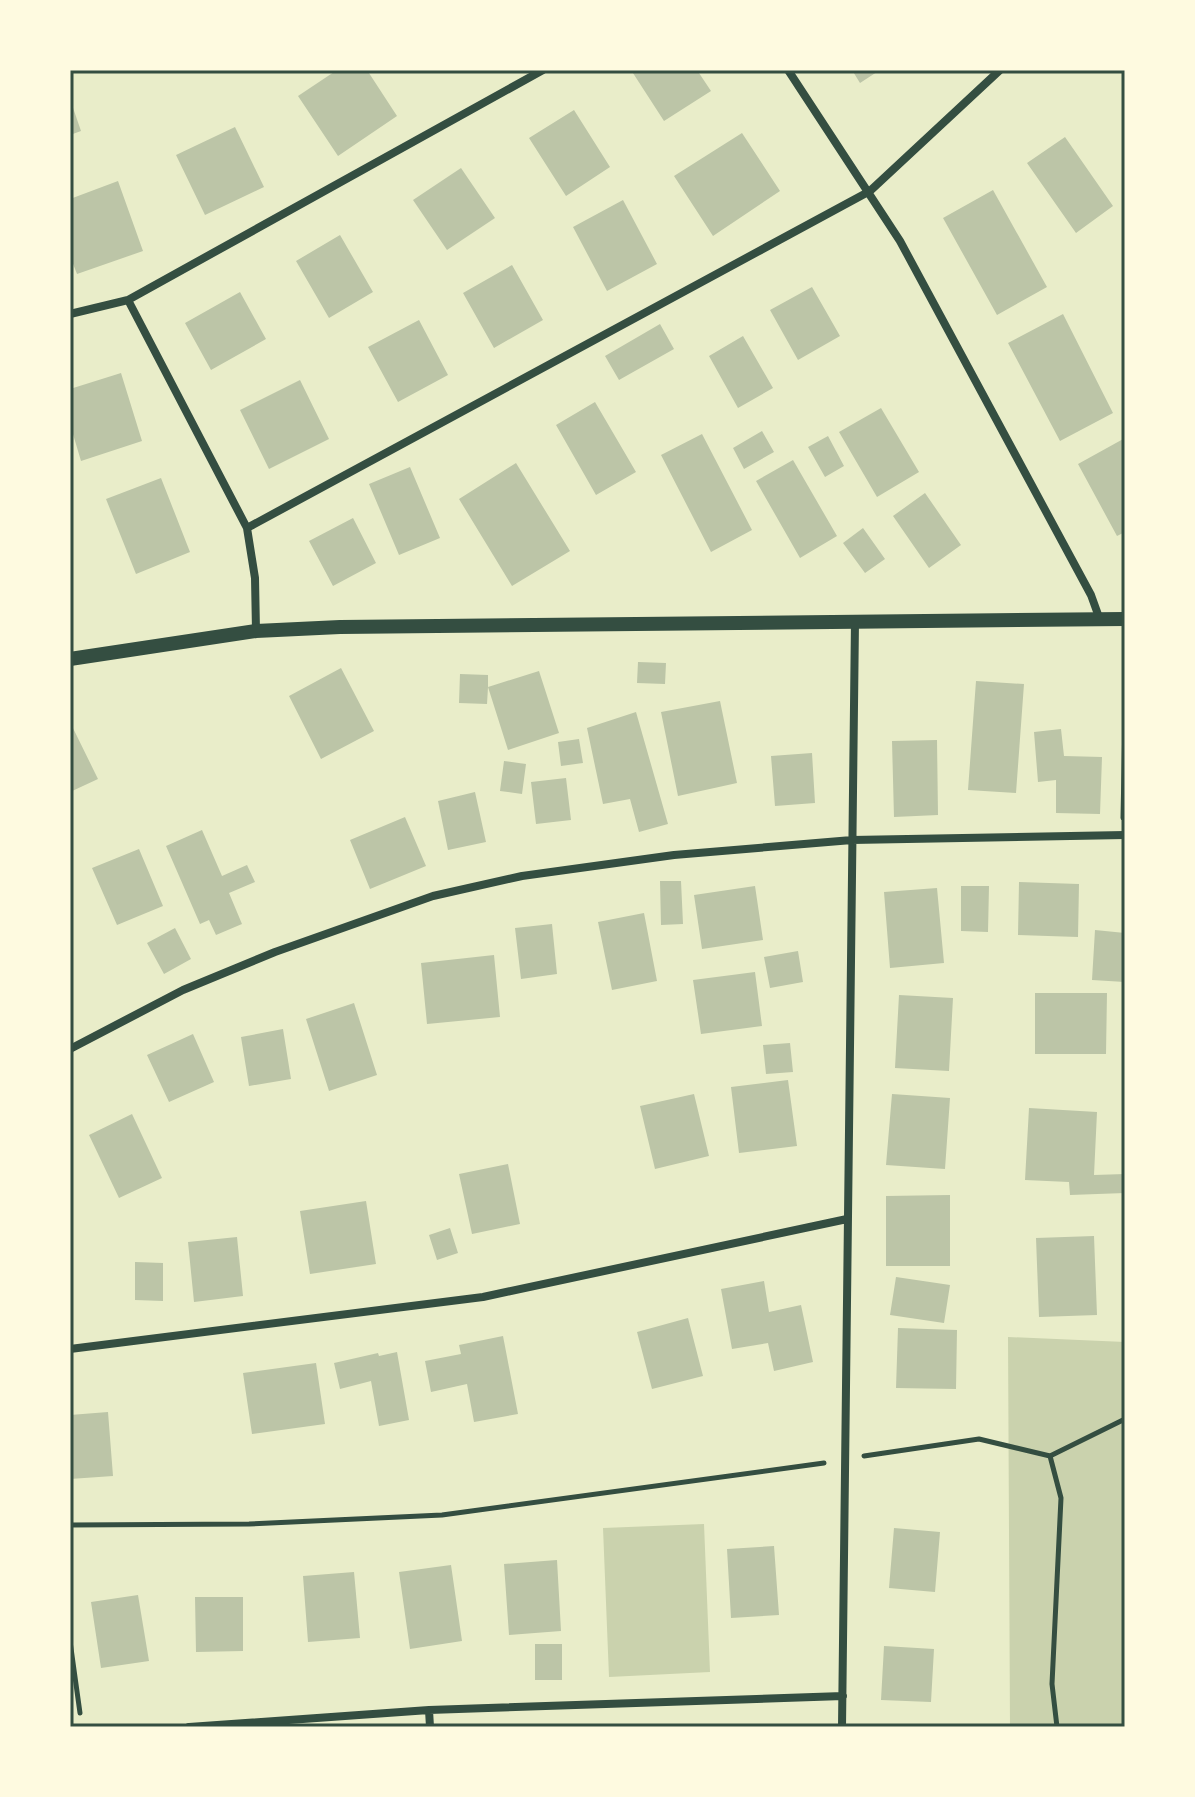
<svg xmlns="http://www.w3.org/2000/svg" width="1195" height="1797" viewBox="0 0 1195 1797" font-family="'Golos Text',sans-serif">
  <style>
    .green { fill: #cad2ad }
    .building { fill: #bcc5a7 }
    .lines { fill: none; stroke-linecap: round; stroke-linejoin: round }
    .path { stroke: #344e41; stroke-width: 5 }
    .minor { stroke: #344e41; stroke-width: 8 }
    .tertiary { stroke: #344e41; stroke-width: 14 }
    .neatline { fill: none; stroke: #344e41; stroke-width: 3 }
  </style>
  <rect width="100%" height="100%" fill="#e9edc9"/>
  <path class="green" d="M1008,1337L1125,1342V1727H1010Z
    M704,1524L710,1672L609,1677L603,1528Z"/>
  <path class="building" d="M337,70H367L397,116L338,156L298,96Z
    M631,70H697L711,91L664,121Z
    M852,70H880L860,83Z
    M70,99L81,131L70,135Z
    M574,110L610,167L566,196L529,138Z
    M235,127L264,187L205,215L176,155Z
    M742,133L780,191L713,236L674,176Z
    M1065,137L1113,206L1076,233L1027,163Z
    M461,168L495,218L447,250L413,200Z
    M118,181L143,251L77,274L70,256V199Z
    M993,190L1047,287L997,315L943,218Z
    M623,200L657,264L607,291L573,227Z
    M340,235L373,292L329,318L296,261Z
    M512,265L543,320L494,348L463,293Z
    M812,287L840,336L798,360L770,310Z
    M240,292L266,339L211,370L185,323Z
    M1063,314L1113,413L1060,441L1008,343Z
    M419,320L448,375L398,402L368,347Z
    M660,324L674,349L619,380L605,356Z
    M743,336L773,388L738,408L709,356Z
    M121,373L142,441L81,461L70,424V389Z
    M300,380L329,439L269,469L240,410Z
    M595,402L636,472L596,495L556,425Z
    M881,408L919,472L877,497L839,432Z
    M762,431L774,452L744,469L733,448Z
    M702,434L752,530L711,552L661,455Z
    M828,436L844,466L825,477L808,447Z
    M1125,438V532L1117,536L1078,464Z
    M793,460L837,536L800,558L756,481Z
    M516,463L570,551L512,586L459,499Z
    M410,467L440,538L399,555L369,484Z
    M161,478L190,552L136,574L106,499Z
    M925,493L961,545L929,568L893,516Z
    M353,518L376,563L333,586L309,541Z
    M863,528L885,559L865,573L843,543Z
    M638,662L666,663L665,684L637,683Z
    M341,668L374,731L321,759L289,696Z
    M539,671L559,733L508,750L488,687L487,704L459,703L460,674L488,675V687Z
    M976,681L1024,684L1016,793L968,790Z
    M720,701L737,783L678,796L661,712Z
    M636,712L668,824L639,832L630,799L603,804L587,728Z
    M70,722L98,779L70,792Z
    M1061,729L1064,756L1102,757L1100,814L1056,813V780L1038,782L1034,732Z
    M579,739L583,763L561,766L558,742Z
    M937,740L938,815L894,817L892,741Z
    M812,753L815,803L775,806L771,756Z
    M504,761L526,764L522,794L500,791Z
    M566,778L571,820L536,824L531,782Z
    M475,792L486,842L448,850L438,801Z
    M405,817L426,866L370,889L350,840Z
    M202,830L222,876L247,865L255,882L229,893L242,924L216,935L209,920L200,924L166,846Z
    M139,849L163,906L117,925L92,868Z
    M660,881H681L683,924L661,925Z
    M1019,882L1079,884L1078,937L1018,935Z
    M755,886L763,940L702,949L694,895Z
    M961,886H989L988,932L961,931Z
    M937,888L944,963L890,968L884,892Z
    M644,913L657,981L612,990L598,922Z
    M552,924L557,974L521,979L515,928Z
    M175,928L191,959L164,974L147,943Z
    M1095,930L1125,933V982L1092,980Z
    M798,951L803,982L770,988L764,957Z
    M494,955L500,1017L427,1024L421,963Z
    M755,972L762,1026L701,1034L693,980Z
    M1035,993H1107L1106,1054H1035Z
    M899,995L953,998L949,1071L895,1068Z
    M354,1003L377,1075L329,1091L306,1019Z
    M283,1029L291,1079L249,1086L241,1037Z
    M193,1034L214,1082L169,1102L147,1055Z
    M790,1043L793,1072L766,1074L763,1045Z
    M788,1080L797,1146L739,1153L731,1087Z
    M694,1094L709,1156L655,1169L640,1106Z
    M892,1094L950,1098L945,1169L886,1165Z
    M1029,1108L1097,1112L1094,1175L1125,1174V1193L1070,1195L1069,1182L1025,1180Z
    M132,1114L162,1178L119,1198L89,1135Z
    M508,1164L520,1224L472,1234L459,1174Z
    M950,1195V1266H886V1196Z
    M366,1201L376,1264L310,1274L300,1211Z
    M450,1228L458,1253L437,1260L429,1235Z
    M1094,1236L1097,1315L1039,1317L1036,1238Z
    M237,1237L243,1296L194,1302L188,1242Z
    M135,1262L163,1263V1301L135,1300Z
    M896,1277L950,1285L944,1323L890,1315Z
    M764,1281L769,1312L801,1305L813,1362L774,1371L768,1343L732,1349L721,1289Z
    M688,1318L703,1376L652,1389L637,1332Z
    M898,1328L957,1330L956,1389L896,1388Z
    M503,1336L518,1414L474,1422L467,1384L431,1392L425,1361L461,1354L459,1345Z
    M397,1352L409,1420L379,1426L371,1381L340,1389L334,1363L378,1353L379,1356Z
    M316,1363L325,1424L252,1434L243,1373Z
    M108,1412L113,1476L70,1479V1415Z
    M894,1528L940,1532L935,1592L889,1588Z
    M774,1546L779,1615L731,1618L727,1549Z
    M557,1560L561,1631L509,1635L504,1564Z
    M451,1565L462,1641L410,1649L399,1572Z
    M354,1572L360,1638L308,1642L303,1576Z
    M138,1595L149,1661L101,1668L91,1602Z
    M195,1597H243V1651L196,1652Z
    M535,1644H562V1680H535Z
    M884,1646L934,1649L931,1702L881,1700Z"/>
  <g class="lines">
    <path class="path" d="M1123,818L1125,720
      M864,1456L979,1439L1050,1456L1061,1498L1052,1684L1057,1727
      M1050,1456L1125,1419
      M70,1525L249,1524L442,1515L824,1463
      M70,1641L80,1713"/>
    <path class="minor" d="M788,70L900,241L1091,595L1100,620
      M128,300L247,528L255,578L256,631
      M70,314L128,300L543,70
      M247,528L870,191L1000,70
      M70,1049L183,990L275,952L433,896L522,876L674,855L852,840L1125,835
      M70,1349L483,1297L847,1219
      M429,1710L430,1727
      M189,1727L429,1710L843,1696
      M842,1727L855,621"/>
    <path class="tertiary" d="M70,659L256,631L340,627L1125,619"/>
  </g>
  <rect width="1195" height="1797" fill="none" stroke="#fefae0" stroke-width="144"/>
  <rect x="72" y="72" width="1051" height="1653" class="neatline"/>
</svg>
